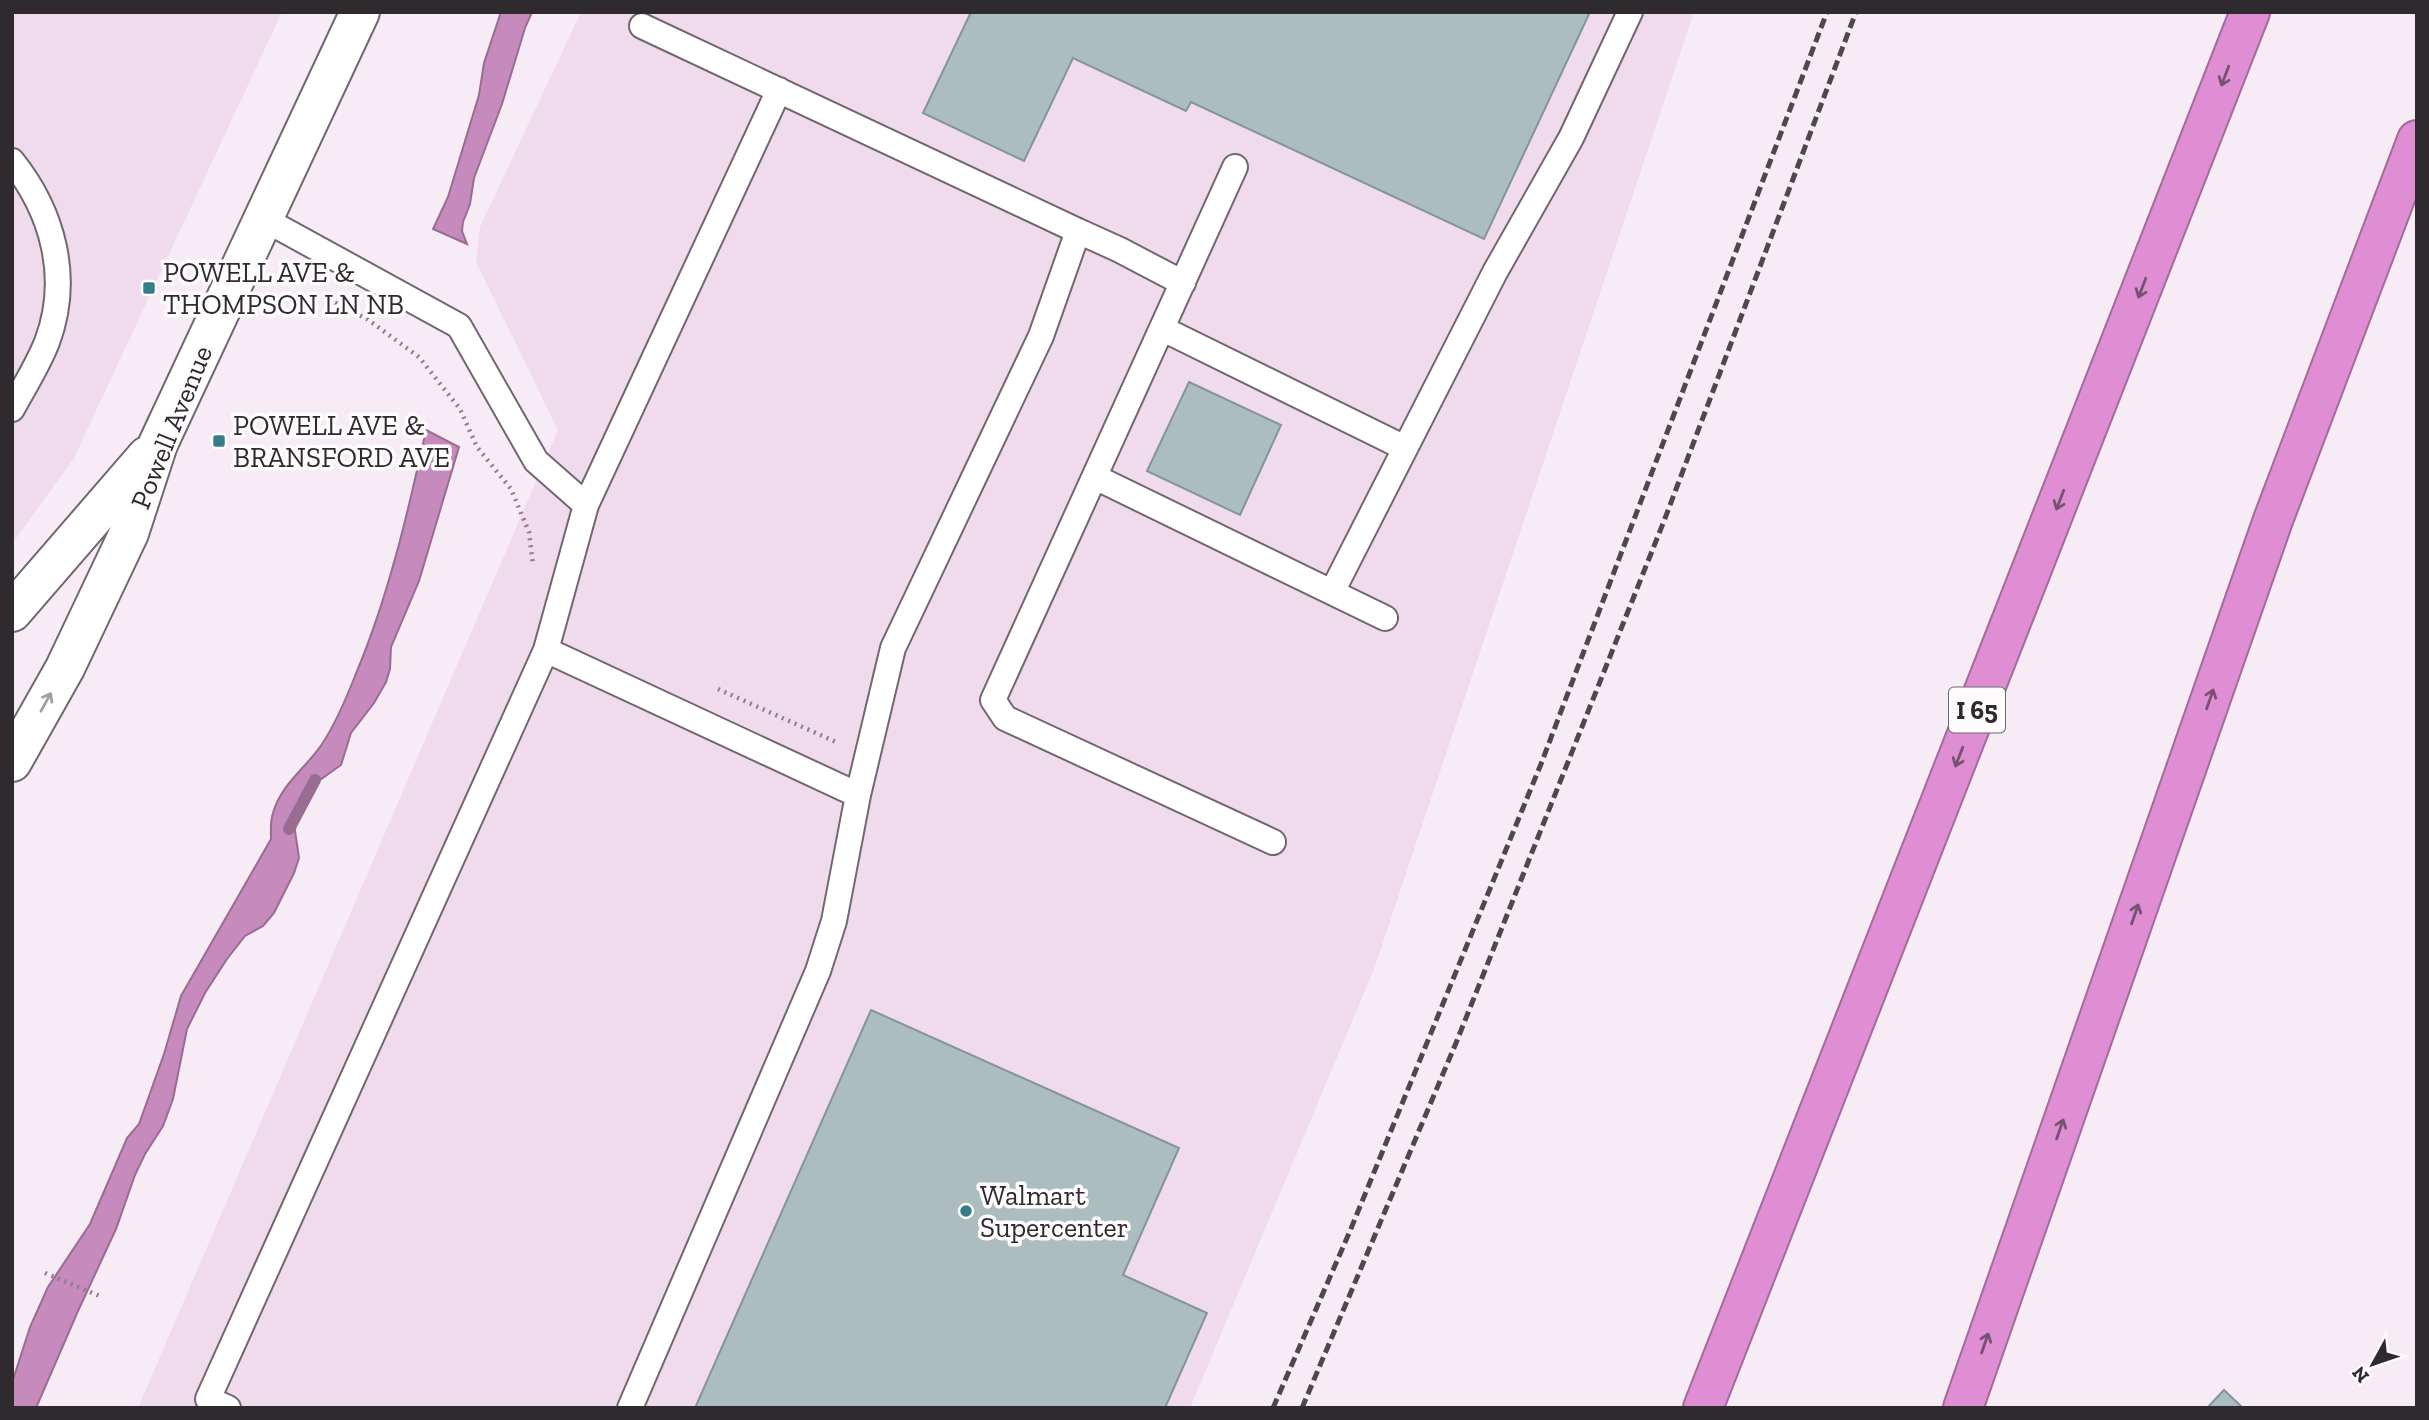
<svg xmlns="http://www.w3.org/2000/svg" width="2429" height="1420" viewBox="0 0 2429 1420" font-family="'Zilla Slab',serif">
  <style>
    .built { fill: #efdbeb }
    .water { fill: #c68abd; stroke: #996d92; stroke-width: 2 }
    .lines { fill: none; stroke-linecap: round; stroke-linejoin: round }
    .stream { stroke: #996d92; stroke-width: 12 }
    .building { fill: #acbdc0; stroke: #849598; stroke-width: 2 }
    .lane-casing { stroke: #726770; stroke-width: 28 }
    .secondary-casing { stroke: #726770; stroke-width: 42 }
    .highway-casing { stroke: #a26b9a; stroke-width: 42 }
    .path { stroke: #898188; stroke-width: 4.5; stroke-dasharray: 2 5; stroke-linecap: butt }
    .lane { stroke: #fff; stroke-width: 24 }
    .secondary { stroke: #fff; stroke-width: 38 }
    .highway { stroke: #e08ed4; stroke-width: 38 }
    .rail { stroke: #4e484d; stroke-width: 5; stroke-dasharray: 10 5; stroke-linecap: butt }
    .oneway { stroke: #765270 }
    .oneway2 { stroke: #a19fa1 }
    .poi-dot { fill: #377d89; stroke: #fefbfd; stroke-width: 2.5 }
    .labels { text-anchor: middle; stroke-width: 7; stroke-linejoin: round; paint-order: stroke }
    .shield { fill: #fefbfd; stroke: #6d696c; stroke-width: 2 }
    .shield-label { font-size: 26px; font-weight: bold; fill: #2f2a2e }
    .poi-label { font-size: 28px; fill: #2f2a2e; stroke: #fefbfd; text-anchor: start }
    .street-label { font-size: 28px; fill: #2f2a2e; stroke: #fefbfd }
  </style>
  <rect width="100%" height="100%" fill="#f7ebf5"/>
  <path class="built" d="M12,12H282L74,458L12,544Z
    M581,12H1694L1374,969L1190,1408H138L558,430L476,262L480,227Z"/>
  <path class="water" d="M501,12H532L525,28L502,104L474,178L470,204L463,222L462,231L467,244L433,229L448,197L479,95L484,63Z
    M426,430L459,447L419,581L391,647L390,669L386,682L374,703L351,733L341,765L320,780L304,797L297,809L295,831L299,858L294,873L274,913L263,926L245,936L227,959L205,993L187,1029L173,1099L163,1126L145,1154L135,1175L116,1229L78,1311L36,1408H12V1383L30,1327L48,1287L90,1224L127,1138L139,1124L164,1054L181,996L271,839C271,830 270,821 273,813C281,784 307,767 322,744C336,723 346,699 355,676C388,598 408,513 426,430Z"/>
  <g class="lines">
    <path class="stream" d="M289,829L315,780"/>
  </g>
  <path class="building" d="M971,12H1590L1484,239L1191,102L1186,111L1073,58L1024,161L923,113Z
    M1189,382L1281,425L1240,515L1147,471Z
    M871,1010L1179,1148L1123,1275L1207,1313L1165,1408H695Z
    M2224,1390L2243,1408H2207Z"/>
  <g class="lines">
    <g class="lane-casing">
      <path id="lane" d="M12,161C53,212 71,278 47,342C38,365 24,387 12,409
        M1235,167L993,700L1005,718L1273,842
        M262,218L459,326L536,461L586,505
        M1078,231L1120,250L1183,283
        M1163,329L1405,448
        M1095,477L1385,618
        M1332,592L1495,272L1571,138L1630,12
        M546,650L858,795
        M228,1408L208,1399L546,650L586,505L779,90
        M630,1408L818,971L834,921L858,795L893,648L1041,336L1078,231L642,26"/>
    </g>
    <g class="secondary-casing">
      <path id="secondary" d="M12,612L147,456
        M12,762L65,668L129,533L158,444L360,12"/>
    </g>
    <g class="highway-casing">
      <path id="highway" d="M1703,1408L2250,12
        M1963,1408L2273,520L2417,140"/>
    </g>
    <path class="path" d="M302,295H320L367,319L419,357L460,409L477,447L511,489L529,532L533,565
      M718,689L836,742
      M45,1273L102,1297"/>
    <use href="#lane" class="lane"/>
    <use href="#secondary" class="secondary"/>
    <use href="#highway" class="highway"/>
    <path class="rail" d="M1273,1408L1350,1231L1541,764L1827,12
      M1302,1408L1456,1043L1664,521L1856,12"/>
  </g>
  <defs><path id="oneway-shaft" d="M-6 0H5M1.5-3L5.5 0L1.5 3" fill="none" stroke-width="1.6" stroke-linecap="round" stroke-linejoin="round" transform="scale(1.75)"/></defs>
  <g class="oneway">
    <use href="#oneway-shaft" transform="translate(2225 76) rotate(111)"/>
    <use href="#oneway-shaft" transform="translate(2142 288) rotate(111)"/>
    <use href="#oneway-shaft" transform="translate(2060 500) rotate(111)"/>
    <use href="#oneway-shaft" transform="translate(2210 699) rotate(-71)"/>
    <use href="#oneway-shaft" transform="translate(1959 757) rotate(111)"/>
    <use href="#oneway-shaft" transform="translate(2135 914) rotate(-71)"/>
    <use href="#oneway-shaft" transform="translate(2060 1129) rotate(-71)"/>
    <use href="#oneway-shaft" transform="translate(1985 1343) rotate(-71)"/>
  </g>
  <use class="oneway2" href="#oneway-shaft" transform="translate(46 702) rotate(-61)"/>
  <g class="poi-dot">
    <rect x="142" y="281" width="14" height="14" rx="3.5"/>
    <rect x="212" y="434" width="14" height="14" rx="3.5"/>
    <circle cx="966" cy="1211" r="7"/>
  </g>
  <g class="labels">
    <rect class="shield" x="1949" y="687.5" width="56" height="45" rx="5"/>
    <g class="shield-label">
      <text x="1977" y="719">I 65</text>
    </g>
    <g class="poi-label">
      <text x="163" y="282">POWELL AVE &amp;<tspan x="163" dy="32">THOMPSON LN NB</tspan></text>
      <text x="233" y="435">POWELL AVE &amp;<tspan x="233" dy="32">BRANSFORD AVE</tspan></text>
      <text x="980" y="1205">Walmart<tspan x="980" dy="32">Supercenter</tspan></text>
    </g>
    <g class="street-label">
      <text transform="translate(171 427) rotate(-68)" y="10">Powell Avenue</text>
    </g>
  </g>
  <rect width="2429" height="1420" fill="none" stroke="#2f2a2e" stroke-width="28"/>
  <g transform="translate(2373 1364) rotate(230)" stroke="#fefbfd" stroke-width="5" paint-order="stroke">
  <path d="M0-5L12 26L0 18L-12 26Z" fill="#2f2a2e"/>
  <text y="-10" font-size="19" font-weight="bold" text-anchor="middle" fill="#2f2a2e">N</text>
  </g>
</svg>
